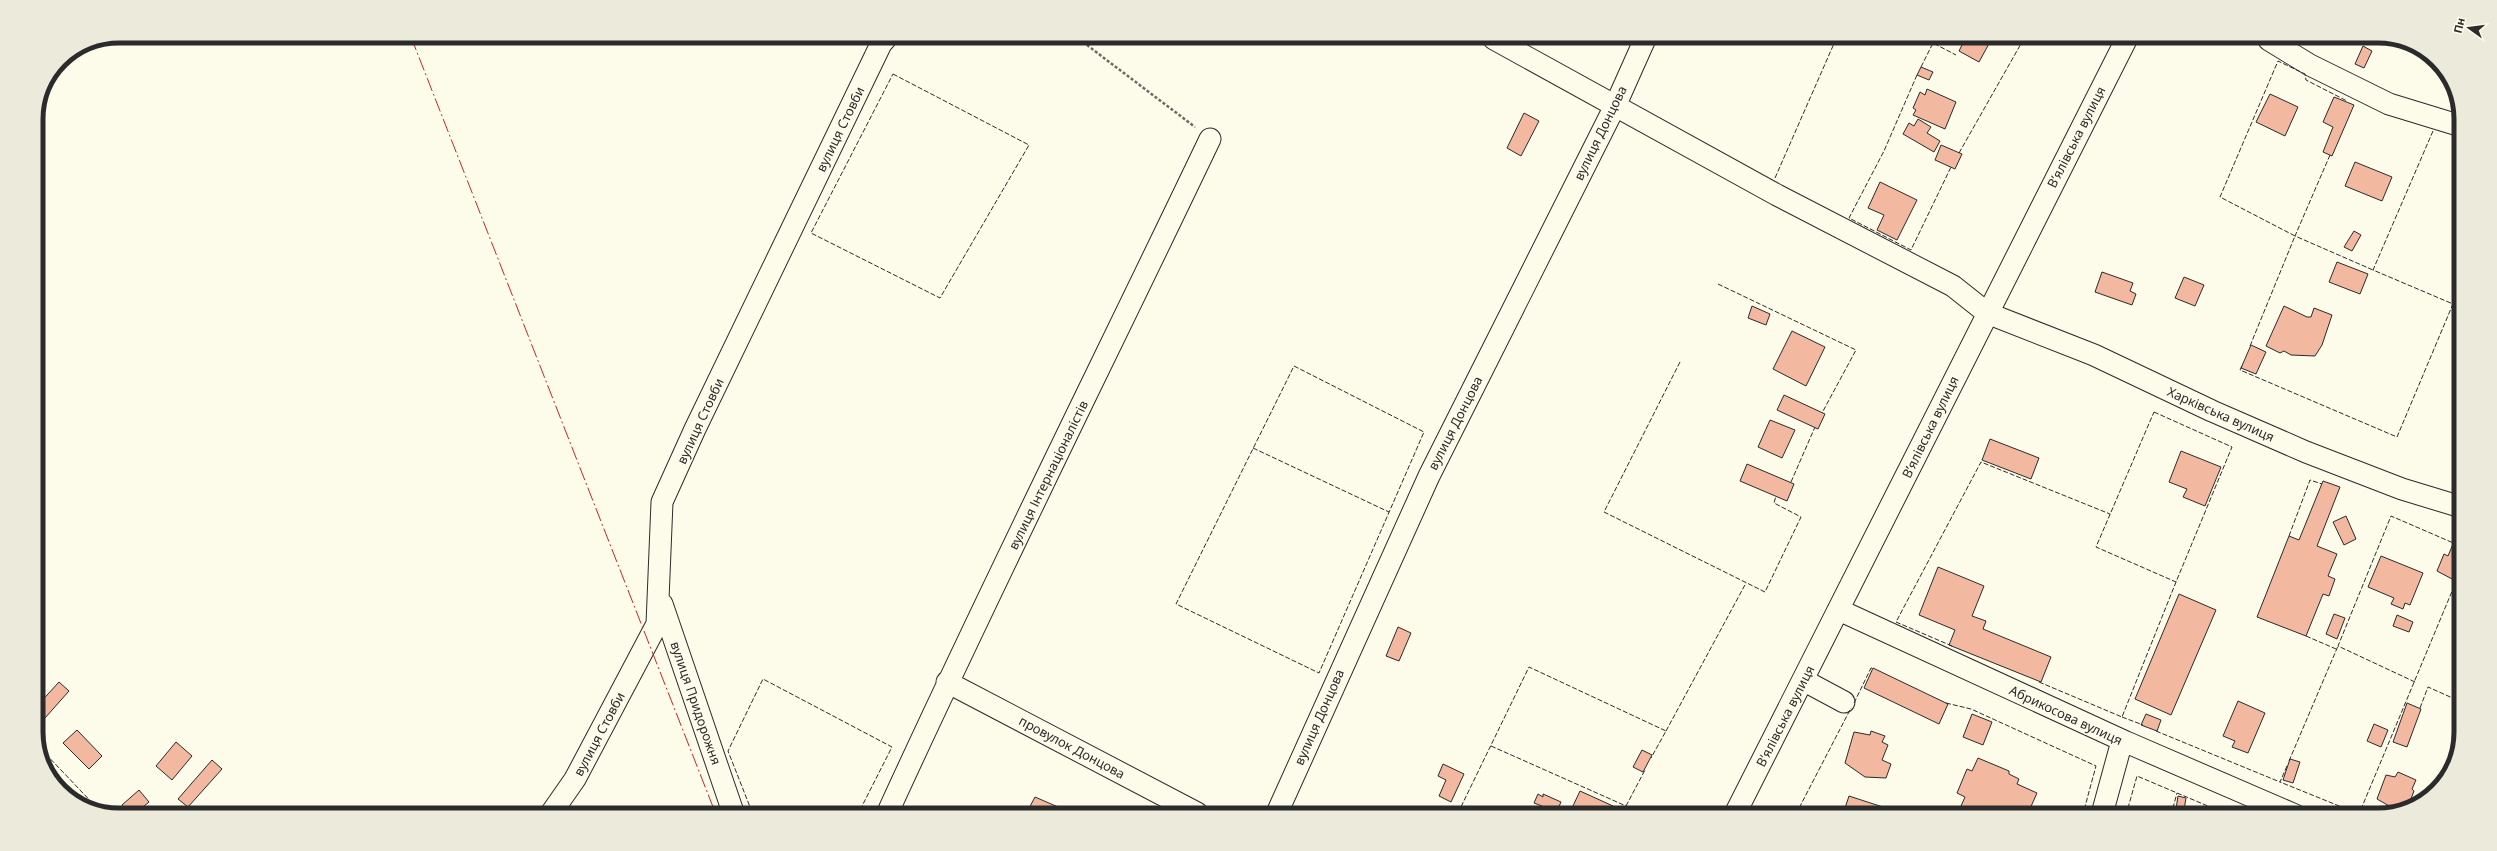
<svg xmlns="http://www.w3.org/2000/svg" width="2497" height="851" viewBox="0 0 2497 851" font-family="'Noto Sans',sans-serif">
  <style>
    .building { fill: #f2b8a0; stroke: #2b2b2b }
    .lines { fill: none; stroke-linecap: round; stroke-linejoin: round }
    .minor-casing { stroke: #2b2b2b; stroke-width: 23 }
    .path { stroke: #6a6964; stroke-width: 2.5; stroke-dasharray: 3 2; stroke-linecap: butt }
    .minor { stroke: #fdfbea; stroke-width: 21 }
    .fence { stroke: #2b2b2b; stroke-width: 1; stroke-dasharray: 5 2; stroke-linecap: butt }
    .power { stroke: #c62828; stroke-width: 1; stroke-dasharray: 14 3 2 3; stroke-linecap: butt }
    .labels { text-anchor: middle; stroke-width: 3; stroke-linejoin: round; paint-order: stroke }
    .street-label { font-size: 13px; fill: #2b2b2b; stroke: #fdfbea }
    .rim { fill: none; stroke: #2b2b2b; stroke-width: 5 }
  </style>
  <rect width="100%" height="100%" fill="#fdfbea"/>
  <path class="building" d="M1961,40H1991L1979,62L1959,51L1964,41Z
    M2363,46L2372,51L2364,68L2355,64Z
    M1921,67L1933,72L1929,80L1917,75Z
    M1927,89L1956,102L1945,129L1913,115L1916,110L1913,108L1920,92L1925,95Z
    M2270,94L2298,107L2285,136L2256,122Z
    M2334,97L2354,105L2332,156L2323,152L2333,127L2323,122Z
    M1524,113L1539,121L1521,156L1507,148Z
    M1918,119L1931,127L1927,133L1940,141L1934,152L1903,134L1909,123L1914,126Z
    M1941,145L1962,154L1955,169L1935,160Z
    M2355,162L2392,177L2382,201L2345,186Z
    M1880,182L1917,200L1897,240L1877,230L1884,215L1868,208Z
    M2354,231L2361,235L2352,251L2344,247Z
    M2337,262L2368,274L2360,294L2329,282Z
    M2102,272L2133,283L2130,291L2136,294L2132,305L2095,292Z
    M2184,277L2204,285L2195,306L2175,298Z
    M1752,306L1770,314L1766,325L1748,318Z
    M2284,306L2307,317H2311L2314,308L2332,315L2322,345L2315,356L2291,355L2284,351L2280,353L2266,346Z
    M1792,331L1825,347L1806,386L1773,369Z
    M2251,345L2266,352L2256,374L2241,368Z
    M1784,395L1825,414L1818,429L1777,410Z
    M1770,420L1795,430L1782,458L1758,447Z
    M1990,439L2039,458L2031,479L1982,460Z
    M2181,451L2221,467L2205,506L2183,497L2187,489L2169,482Z
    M1747,464L1794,484L1787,501L1740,481Z
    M2323,481L2340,487L2317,546L2337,554L2328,576L2335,579L2329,596L2323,594L2306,636L2257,617L2289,536L2299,540Z
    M2346,516L2356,539L2344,545L2333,522Z
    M2453,544L2458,547V571L2454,580L2437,571L2444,554L2448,556Z
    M2381,556L2423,573L2410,605L2405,603L2403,609L2391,604L2394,598L2368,587Z
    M1938,567L1984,586L1972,616L1986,621L1983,629L2051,657L2041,682L1949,645L1955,630L1919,615Z
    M2179,594L2216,610L2171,715L2135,699Z
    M2334,614L2345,618L2337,639L2326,634Z
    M2397,615L2413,622L2409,632L2393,626Z
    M1398,627L1411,633L1399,661L1386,656Z
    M36,652L45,661L36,671Z
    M1873,668L1948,704L1939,724L1864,688Z
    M59,682L69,691L45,718L36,710V707Z
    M2238,701L2265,713L2248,753L2232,747L2235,741L2223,736Z
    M2407,703L2421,709L2407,747L2393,742Z
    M1972,714L1992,722L1983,745L1963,737Z
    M2146,714L2161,720L2157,731L2141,725Z
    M2374,724L2388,730L2381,747L2367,741Z
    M77,730L102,756L89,769L63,743Z
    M1871,731L1885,736L1882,742L1888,745L1882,760L1891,764L1886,778L1865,777L1845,763L1854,732L1870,735Z
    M176,742L192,756L172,780L156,766Z
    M1642,750L1652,755L1643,772L1633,767Z
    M1978,758L2009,771V774L2019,779L2017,784L2037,793L2029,811L2035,814H1980L1961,806L1965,797L1957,793L1967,769L1972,771Z
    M2290,759L2300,762L2293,783L2283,780Z
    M212,760L222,769L188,807L178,799Z
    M1443,764L1464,774L1451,802L1439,796L1446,780L1438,776Z
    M2398,772L2416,780L2412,789L2414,791L2409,804L2389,811L2391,807L2377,799L2386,775L2395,777Z
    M139,790L149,802L138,811H127L122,805Z
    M1580,791L1624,811L1623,814L1585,813L1572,808Z
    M1538,794L1543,797V794L1561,802L1556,813L1541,808L1542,806L1534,803Z
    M1849,796L1889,809L1887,814H1843Z
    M2178,796L2186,798L2184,810L2176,809Z
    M1035,797L1065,810L1064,812H1027Z"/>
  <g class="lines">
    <g class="minor-casing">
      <path id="minor" d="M1494,39L1777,195L1953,286L1987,313L2094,355L2212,411L2306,452L2402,489L2458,506
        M2269,40L2310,65L2389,104L2461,126
        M662,604L733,812
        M1839,610L2126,742L2295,815
        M1803,680L1844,702
        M947,682L1197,813
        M552,812L575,779L657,624L662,502L695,429L881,44L887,37
        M888,812C991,586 1103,363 1210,139
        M1277,813L1429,476L1616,104L1645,39
        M1735,814L2126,40
        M2102,814L2122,741"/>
    </g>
    <path class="path" d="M1079,39L1195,127"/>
    <use href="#minor" class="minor"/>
    <path class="fence" d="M1921,67L1933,43L1956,55
      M893,74L1029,145L940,298L811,233Z
      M1917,75L1884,151L1849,218L1911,250L1951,167
      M2433,131L2373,270L2453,304
      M1959,153L2022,42L2017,40
      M2330,155L2295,236L2373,270
      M1775,178L1836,39
      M1718,284L1856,350L1822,413
      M2250,346L2295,236L2220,197L2278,61L2305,74L2306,80L2347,101
      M1680,362L1604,512L1765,592L1801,517L1774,503L1776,496
      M1294,366L1424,432L1319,673L1176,604Z
      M2242,366L2240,370L2397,437L2458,292
      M2154,412L2232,447L2176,582L2096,547Z
      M1253,448L1389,512
      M1791,482L1815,427
      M2289,536L2310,480L2322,484
      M2306,636L2336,649
      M1952,646L1896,622L1981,462L2110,514
      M2039,682L2122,717L2176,582
      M2415,682L2338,646L2391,516L2458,545
      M1854,703L1871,668H1874
      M1946,703L1971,709L2096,766L2083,814
      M2420,708L2428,687L2457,700
      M2122,717L2143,725
      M1666,731L1746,583
      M2156,731L2280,782
      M1491,746L1626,806L1624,811
      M41,749L100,811
      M2289,761L2338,646
      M2287,766L2280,782L2359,814
      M1626,806L1645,770
      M752,812L728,751L763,679L892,747L859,812
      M1458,813L1529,667L1666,731L1651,758
      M1796,814L1851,708
      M2126,815L2137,776L2229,815
      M2171,815L2177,793
      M2361,815L2359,814L2458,577"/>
    <path class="power" d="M411,37L715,812"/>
  </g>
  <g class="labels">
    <g class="street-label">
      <text transform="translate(840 129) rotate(-64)" y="5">вулиця Стовби</text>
      <text transform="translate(1600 133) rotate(-64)" y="5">вулиця Донцова</text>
      <text transform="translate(2076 137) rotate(-63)" y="5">В’ялівська вулиця</text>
      <text transform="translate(2221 414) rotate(24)" y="5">Харківська вулиця</text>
      <text transform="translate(700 421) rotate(-65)" y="5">вулиця Стовби</text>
      <text transform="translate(1455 423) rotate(-63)" y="5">вулиця Донцова</text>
      <text transform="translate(1930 427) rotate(-64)" y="5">В’ялівська вулиця</text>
      <text transform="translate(1048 475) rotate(-64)" y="5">вулиця Інтернаціоналістів</text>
      <text transform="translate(696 703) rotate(71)" y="5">вулиця Придорожня</text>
      <text transform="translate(2066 715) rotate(25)" y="5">Абрикосова вулиця</text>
      <text transform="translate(1785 716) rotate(-63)" y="5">В’ялівська вулиця</text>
      <text transform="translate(1319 717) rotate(-66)" y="5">вулиця Донцова</text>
      <text transform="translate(599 734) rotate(-62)" y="5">вулиця Стовби</text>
      <text transform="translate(1072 747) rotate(28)" y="5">провулок Донцова</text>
    </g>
  </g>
  <path d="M0 0H2497V851H0ZM119 43H2378A76 76 0 0 1 2454 119V732A76 76 0 0 1 2378 808H119A76 76 0 0 1 43 732V119A76 76 0 0 1 119 43Z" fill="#eceadb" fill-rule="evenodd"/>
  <path class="rim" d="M119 43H2378A76 76 0 0 1 2454 119V732A76 76 0 0 1 2378 808H119A76 76 0 0 1 43 732V119A76 76 0 0 1 119 43Z"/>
  <g transform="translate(2469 28) rotate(284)" stroke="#fdfbea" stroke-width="3" paint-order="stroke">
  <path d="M0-3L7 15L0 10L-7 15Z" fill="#2b2b2b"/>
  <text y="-6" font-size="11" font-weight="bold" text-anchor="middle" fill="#2b2b2b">Пн</text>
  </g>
</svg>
